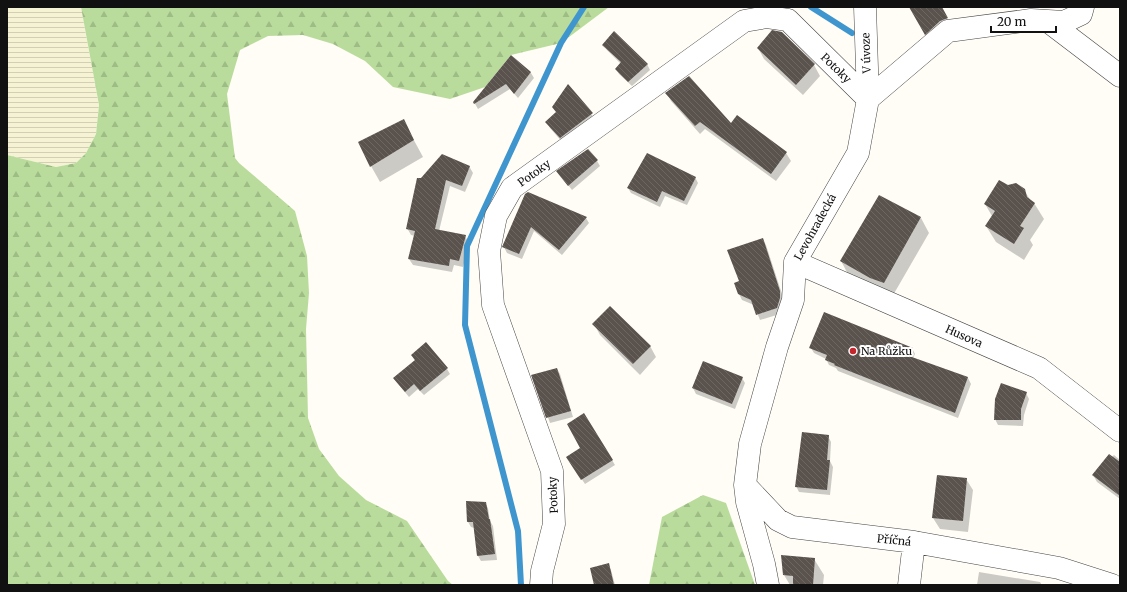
<svg xmlns="http://www.w3.org/2000/svg" width="1127" height="592" viewBox="0 0 1127 592" font-family="Merriweather,serif">
  <style>
    .farmland { fill: url(#farmland-rules) }
    .forest { fill: url(#forest-firs) }
    .shadow { fill: #0003 }
    .lines { fill: none; stroke-linecap: round; stroke-linejoin: round }
    .stream { stroke: #3f96cf; stroke-width: 6 }
    .building { fill: url(#building-back-hatch) }
    .street-casing { stroke: #444; stroke-width: 23 }
    .street { stroke: #fff; stroke-width: 22 }
    .poi-dot { fill: #c4262e; stroke: #fff; stroke-width: 1.5 }
    .labels { text-anchor: middle; stroke-width: 4; stroke-linejoin: round; paint-order: stroke }
    .street-label { font-size: 11px; fill: #111; stroke: #fff }
    .poi-label { font-size: 11px; fill: #111; stroke: #fff; text-anchor: start }
  </style>
  <defs>
    <pattern id="farmland-rules" width="6" height="5" patternUnits="userSpaceOnUse"><rect width="6" height="5" fill="#f6f3d4"/><path d="M0 2.5h6" fill="none" stroke="#d2cfb5"/></pattern>
    <pattern id="forest-firs" width="22" height="20" patternUnits="userSpaceOnUse"><rect width="22" height="20" fill="#b9dc9c"/><path d="M5 1l3.5 6h-7zM16 11l3.5 6h-7z" fill="#9ebc85"/></pattern>
    <pattern id="building-back-hatch" width="6" height="6" patternUnits="userSpaceOnUse"><rect width="6" height="6" fill="#5a524d"/><path d="M-1 5l2 2M0 0l6 6M5-1l2 2" fill="none" stroke="#6d6662"/></pattern>
  </defs>
  <rect width="100%" height="100%" fill="#fffdf5"/>
  <path class="farmland" d="M7,7H81L99,105L96,134L86,153L76,163L56,167L7,155Z"/>
  <path class="forest" d="M81,7H609L561,43L511,55L485,87L450,99L393,87L365,61L333,44L303,35L268,36L240,50L227,94L235,158L239,163L295,211L307,256L309,293L306,329L308,418L319,449L339,476L366,500L407,521L448,581L453,585H7V155L56,167L76,163L86,153L96,134L99,105Z
    M703,495L726,503L755,585H649L662,517Z"/>
  <path class="shadow" d="M910,7H941L950,24L928,39Z
    M604,45L647,64L650,70L632,86L619,74L616,69L621,64L607,50Z
    M758,48L814,65L820,76L803,95L764,59Z
    M511,56L531,73L534,78L518,98L510,89L478,109L474,102Z
    M568,85L595,119L563,143L550,128L547,122L557,113Z
    M667,93L786,153L791,161L776,181L705,129L700,134L671,101Z
    M403,120L423,157L380,182L371,166Z
    M597,161L600,166L572,190L558,172Z
    M469,166L473,173L465,192L450,186L439,231L465,236L469,243L463,267L454,265L452,272L413,265L409,259L415,236L411,235L407,228L418,179Z
    M695,177L698,183L687,205L665,196L660,207L631,193L628,188Z
    M1024,190L1031,201L1034,203L1044,219L1030,240L1033,245L1024,260L996,242L986,226L992,216L985,204Z
    M526,195L586,218L589,223L562,255L534,231L522,259L507,253L504,247Z
    M921,218L929,233L892,297L849,276L841,261Z
    M763,239L766,245L783,297L780,314L760,320L754,305L742,300L739,294L740,282Z
    M594,324L650,346L656,357L640,375L600,335Z
    M811,348H912L915,354L913,358L968,378L971,384L958,418L838,371L836,368L829,365L826,359L814,353Z
    M412,355L447,369L450,374L424,395L418,389L409,397L394,379L415,361Z
    M557,369L560,374L573,417L550,423L533,376Z
    M742,378L745,383L735,409L696,394L693,388Z
    M1026,393L1029,399L1024,415L1023,426L998,425L995,419Z
    M828,436L831,442L830,461L833,467L830,495L799,492L796,486Z
    M1114,455L1120,460V499L1097,482L1093,475Z
    M612,460L615,465L585,484L571,463Z
    M966,479L973,490L968,532L940,529L933,518Z
    M467,502L485,503L488,508L490,521L493,526L497,560L481,561L478,556L474,528L471,527L468,522Z
    M814,559L824,575L823,585H790L784,575Z
    M608,565L611,570L615,585H595Z
    M979,572L1040,582L1042,585H977Z"/>
  <g class="lines">
    <path class="stream" d="M811,7L852,33
      M521,585L518,531L465,325L467,246L561,43L584,7"/>
  </g>
  <path class="building" d="M909,7H942L948,18L940,21L925,35Z
    M772,30L782,32L815,64L796,85L757,48Z
    M614,31L648,64L628,82L615,69L621,62L602,45Z
    M511,55L531,72L514,94L506,84L474,104L473,102Z
    M689,76L731,123L737,115L787,152L771,174L700,122L695,126L665,93Z
    M568,84L593,113L560,138L545,122L556,112L552,107Z
    M404,119L414,140L370,167L358,142Z
    M588,149L598,160L568,186L556,171Z
    M647,153L696,177L684,201L662,191L657,202L627,188Z
    M442,154L470,166L462,186L446,180L435,229L466,235L459,261L450,259L449,266L408,259L415,231L406,229L417,178H421Z
    M999,180L1008,185L1016,183L1025,189L1027,197L1035,203L1020,226L1024,228L1014,244L985,226L995,211L984,204Z
    M528,192L587,217L559,250L531,227L519,254L502,247L525,194Z
    M879,195L921,217L884,283L870,278L840,261Z
    M763,238L780,291V298L777,308L756,315L751,300L738,294L734,283L739,281L727,250Z
    M610,306L651,346L633,364L592,324Z
    M824,312L913,348L909,356L968,377L955,413L834,365L835,364L825,360L827,355L809,348Z
    M426,342L448,368L420,391L414,384L405,392L393,378L415,360L411,355Z
    M703,361L743,377L732,404L692,388Z
    M557,368L571,411L546,418L531,375Z
    M1001,383L1027,392L1021,409V420H994L995,399Z
    M584,413L613,460L581,480L566,457L580,448L567,424Z
    M802,432L829,435L827,460H830L827,490L795,487Z
    M1109,454L1120,462V496L1092,475Z
    M937,475L967,478L963,521L932,518Z
    M466,501L486,502L489,519H490L495,554L477,556L473,522H467Z
    M781,555L815,558L813,585H793V576L783,575Z
    M609,563L614,585H594L590,568Z"/>
  <g class="lines">
    <g class="street-casing">
      <path id="street" d="M1049,22L1120,76
        M868,99L948,31L1031,20L1064,22L1081,14L1083,7
        M795,262L1039,368L1120,431
        M745,485L778,520L792,527L914,542L1059,568L1112,585
        M541,585L542,571L554,524L552,471L493,305L489,251L496,216L512,188L744,21L767,17L788,20L868,99
        M768,585L764,564L747,502L745,485L750,444L777,347L793,300L795,262L858,153L868,99L865,7
        M909,585L914,542"/>
    </g>
    <use href="#street" class="street"/>
  </g>
  <circle class="poi-dot" cx="853" cy="351" r="4"/>
  <g class="labels">
    <g class="street-label">
      <text transform="translate(866 53) rotate(-92)" y="4">V úvoze</text>
      <text transform="translate(836 68) rotate(44)" y="4">Potoky</text>
      <text transform="translate(534 173) rotate(-36)" y="4">Potoky</text>
      <text transform="translate(815 227) rotate(-61)" y="4">Levohradecká</text>
      <text transform="translate(964 336) rotate(24)" y="4">Husova</text>
      <text transform="translate(553 495) rotate(-93)" y="4">Potoky</text>
      <text transform="translate(894 540) rotate(6)" y="4">Příčná</text>
    </g>
    <g class="poi-label">
      <text x="861" y="355">Na Růžku</text>
    </g>
  </g>
  <rect width="1127" height="592" fill="none" stroke="#111111" stroke-width="16"/>
  <path d="M991 26v6h65v-6" fill="none" stroke="#111111" stroke-width="2"/>
  <text x="997" y="26" font-size="12" fill="#111111" stroke="#ffffff" stroke-width="3" paint-order="stroke">20 m</text>
</svg>
